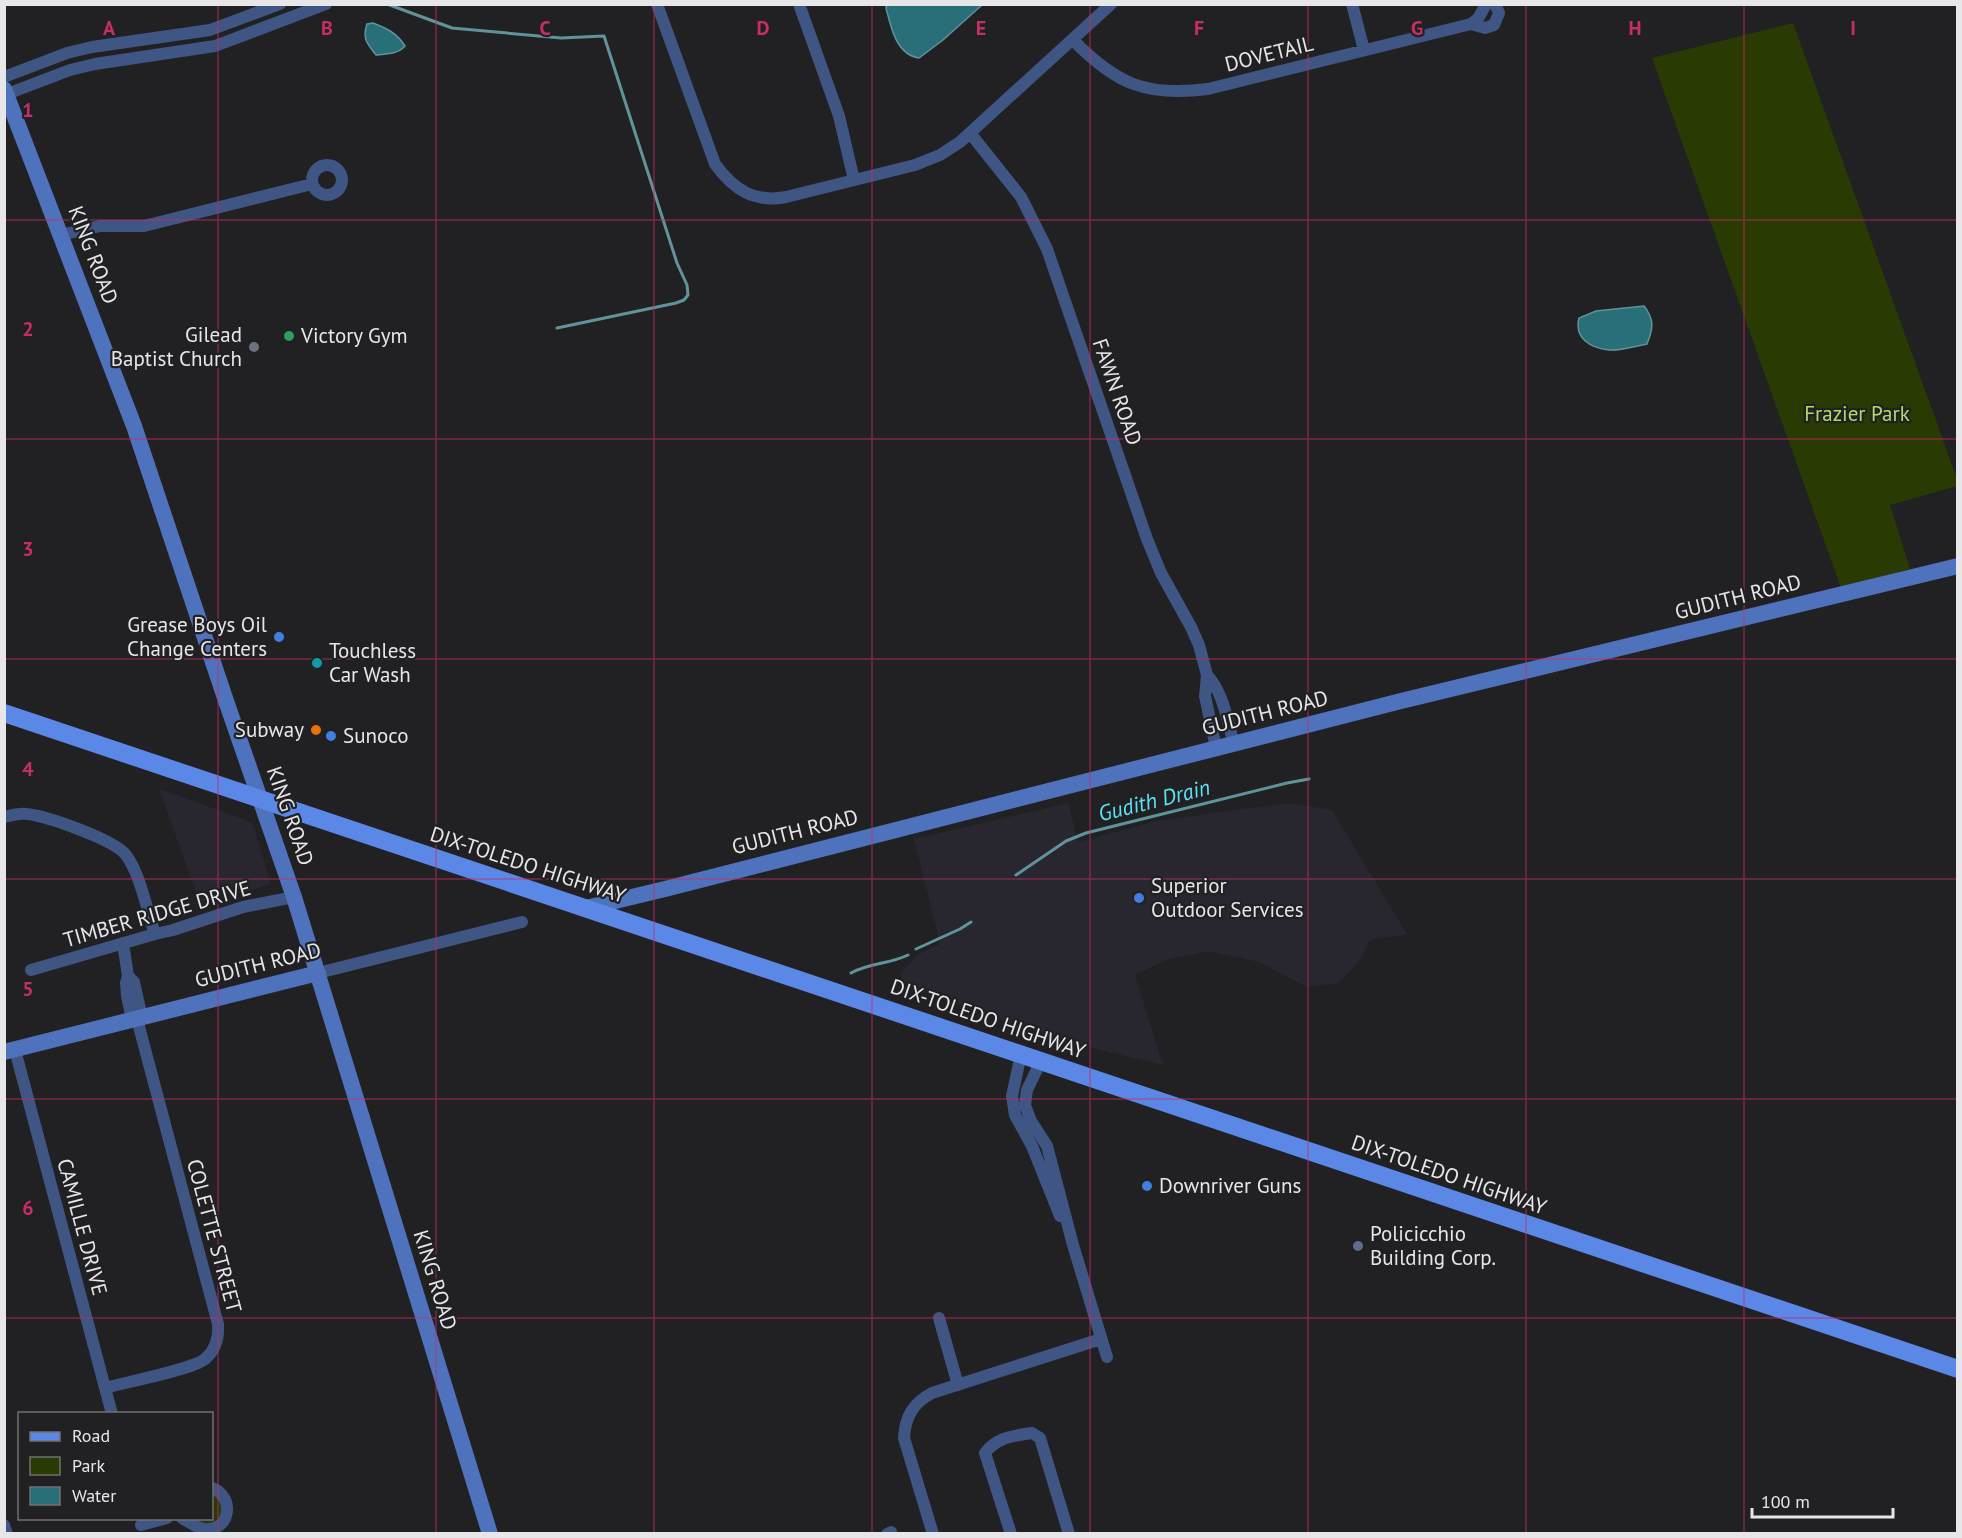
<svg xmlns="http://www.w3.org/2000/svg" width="1962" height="1538" viewBox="0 0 1962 1538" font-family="'PT Sans',sans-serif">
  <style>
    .built { fill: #28272f }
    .green { fill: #293b02 }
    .water { fill: #286f7a; stroke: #61939b; stroke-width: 1.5 }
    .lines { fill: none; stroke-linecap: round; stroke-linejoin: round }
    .stream { stroke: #61939b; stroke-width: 3 }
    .street { stroke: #3f5583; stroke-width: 12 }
    .secondary { stroke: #4f72bc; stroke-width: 16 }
    .primary { stroke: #5b87e7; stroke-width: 18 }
    .grid { fill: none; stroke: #c62d69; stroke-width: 1.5; stroke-opacity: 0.55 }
    .leisure-dot { fill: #2e9e5b; stroke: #212123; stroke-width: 2 }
    .worship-dot { fill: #6b7280; stroke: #212123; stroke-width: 2 }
    .shop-dot { fill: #3f7fe0; stroke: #212123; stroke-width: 2 }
    .culture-dot { fill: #0f9aa8; stroke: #212123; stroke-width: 2 }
    .food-dot { fill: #e8710a; stroke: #212123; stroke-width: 2 }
    .service-dot { fill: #5c6f8a; stroke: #212123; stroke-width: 2 }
    .labels { text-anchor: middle; stroke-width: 4.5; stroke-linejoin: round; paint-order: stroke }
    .street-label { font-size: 21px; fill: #e7e7e9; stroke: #212123 }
    .poi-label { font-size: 21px; fill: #e7e7e9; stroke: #212123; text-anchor: start }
    .park-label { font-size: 21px; fill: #b0db6a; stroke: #212123 }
    .water-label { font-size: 22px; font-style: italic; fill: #5ce3f8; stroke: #212123 }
    .grid-label { font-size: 20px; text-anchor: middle; font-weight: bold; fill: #c62d69; stroke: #212123; stroke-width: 4.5; stroke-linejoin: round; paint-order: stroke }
  </style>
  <rect width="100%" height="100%" fill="#212123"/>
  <path class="built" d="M159,789L252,822L271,884L201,906Z
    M1068,803L1078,842L1153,822L1233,810L1290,803L1332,810L1407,934L1370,940L1358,963L1339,983L1307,987L1259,962L1208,951L1169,959L1135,975L1163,1065L1085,1046L1021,1027L906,986L900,975L917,955L940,944L914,839Z"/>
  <path class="green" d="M1793,23L1957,479V486L1890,505L1910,569L1841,588L1652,58Z
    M212,1494L216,1495L223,1508C215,1526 210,1528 193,1519L212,1518Z"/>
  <path class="water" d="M887,4H982V5L943,40L919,58C896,55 891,27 886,8Z
    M373,23C386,28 397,33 405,46C398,54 387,54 376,55C367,44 362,38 367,24Z
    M1644,306C1655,320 1653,329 1647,344C1635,346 1621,351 1609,350C1590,348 1574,338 1579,318L1596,311Z"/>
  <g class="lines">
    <path class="stream" d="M387,4L452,28L561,38L604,36L677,263L687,285L688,295L684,300L676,303L557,328
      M1016,875L1066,841L1086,833L1287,783L1309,779
      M916,949L960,929L971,922
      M851,973C869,963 890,964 908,955"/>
    <path class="street" d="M657,4L715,164C734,190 754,203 786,197L915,165L940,155L960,142L1111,4
      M799,4L839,116L854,180
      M1352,4L1364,50
      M1471,24L1485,28L1494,25L1499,13L1495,4
      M1073,40C1116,84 1146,97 1208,89L1471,24L1478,19L1486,4
      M4,77L67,53L92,47L210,30L280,4
      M7,94L70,70L95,64L215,46L326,4
      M970,133L1021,197L1047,249L1147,539L1161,573L1191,627L1199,645L1207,675L1205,696L1216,748
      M312 180a15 15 0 1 1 30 0a15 15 0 1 1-30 0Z
      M61,235L100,226H144L312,184
      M1207,675C1224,693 1227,721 1234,744
      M4,817C12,815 20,813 27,814C47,816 115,840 126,855C140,873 147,911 155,934
      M123,943L128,976L126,983L127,996L132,1020
      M31,970L155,934L173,930L243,907L294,897
      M318,973L522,922
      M128,976L134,982L142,1018
      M15,1050L112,1414
      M1021,1054L1012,1096L1015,1115L1032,1146L1060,1216
      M1041,1061L1027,1090L1025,1105L1031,1121L1047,1146L1073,1245L1107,1357
      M939,1318L958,1385
      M105,1388C126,1382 191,1370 205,1359C216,1350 219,1338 218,1324L137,1019
      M182,1518C189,1522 197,1528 204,1529C231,1532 235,1496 212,1488
      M4,1525L7,1534
      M141,1525L167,1518
      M887,1534L891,1532
      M933,1534L904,1438C905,1417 913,1403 932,1393L1101,1339
      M1011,1534L985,1453C997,1437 1013,1436 1032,1433L1040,1438L1069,1534"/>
    <path class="secondary" d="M4,89L134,426L225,698L294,897L490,1534
      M586,908L665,889L1401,701L1958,566
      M4,1052L318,973"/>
    <path class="primary" d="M4,713L1958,1369"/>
  </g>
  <path class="grid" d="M218,4V1534M436,4V1534M654,4V1534M872,4V1534M1090,4V1534M1308,4V1534M1526,4V1534M1744,4V1534M4,220H1958M4,439H1958M4,659H1958M4,879H1958M4,1099H1958M4,1318H1958"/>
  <circle class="leisure-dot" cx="289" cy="336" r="6"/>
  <circle class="worship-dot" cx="254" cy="347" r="6"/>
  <g class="shop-dot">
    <circle cx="279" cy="637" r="6"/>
    <circle cx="331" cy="736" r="6"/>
    <circle cx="1139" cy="898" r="6"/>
    <circle cx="1147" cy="1186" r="6"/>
  </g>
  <circle class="culture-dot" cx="317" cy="663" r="6"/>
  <circle class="food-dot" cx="316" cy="730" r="6"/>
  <circle class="service-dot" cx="1358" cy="1246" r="6"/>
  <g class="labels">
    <g class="street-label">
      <text transform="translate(1269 54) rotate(-14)" y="7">DOVETAIL</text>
      <text transform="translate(93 255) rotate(69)" y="7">KING ROAD</text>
      <text transform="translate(1117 392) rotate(71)" y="7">FAWN ROAD</text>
      <text transform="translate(1738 597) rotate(-14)" y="7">GUDITH ROAD</text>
      <text transform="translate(1265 713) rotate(-14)" y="7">GUDITH ROAD</text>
      <text transform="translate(290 816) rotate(71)" y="7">KING ROAD</text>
      <text transform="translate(795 832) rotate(-14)" y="7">GUDITH ROAD</text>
      <text transform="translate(528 865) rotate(18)" y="7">DIX-TOLEDO HIGHWAY</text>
      <text transform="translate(157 914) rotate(-16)" y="7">TIMBER RIDGE DRIVE</text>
      <text transform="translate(258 965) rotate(-14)" y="7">GUDITH ROAD</text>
      <text transform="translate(988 1019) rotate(19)" y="7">DIX-TOLEDO HIGHWAY</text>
      <text transform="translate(1449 1175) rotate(19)" y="7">DIX-TOLEDO HIGHWAY</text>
      <text transform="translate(82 1227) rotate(75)" y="7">CAMILLE DRIVE</text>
      <text transform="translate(214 1236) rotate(75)" y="7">COLETTE STREET</text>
      <text transform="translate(435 1280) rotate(73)" y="7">KING ROAD</text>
    </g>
    <g class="poi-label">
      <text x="242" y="342" text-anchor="end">Gilead<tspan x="242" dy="24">Baptist Church</tspan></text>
      <text x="301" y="343">Victory Gym</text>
      <text x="267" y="632" text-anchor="end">Grease Boys Oil<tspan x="267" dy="24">Change Centers</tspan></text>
      <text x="329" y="658">Touchless<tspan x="329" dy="24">Car Wash</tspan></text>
      <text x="304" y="737" text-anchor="end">Subway</text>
      <text x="343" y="743">Sunoco</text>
      <text x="1151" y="893">Superior<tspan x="1151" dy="24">Outdoor Services</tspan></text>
      <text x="1159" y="1193">Downriver Guns</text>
      <text x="1370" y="1241">Policicchio<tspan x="1370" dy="24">Building Corp.</tspan></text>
    </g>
    <g class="park-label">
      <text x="1857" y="421">Frazier Park</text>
    </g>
    <g class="water-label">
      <text transform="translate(1154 800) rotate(-14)" y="8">Gudith Drain</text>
    </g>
  </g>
  <g class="grid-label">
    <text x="109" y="35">A</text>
    <text x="327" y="35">B</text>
    <text x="545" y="35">C</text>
    <text x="763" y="35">D</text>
    <text x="981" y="35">E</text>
    <text x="1199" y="35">F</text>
    <text x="1417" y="35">G</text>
    <text x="1635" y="35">H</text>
    <text x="1853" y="35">I</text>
    <text x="28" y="117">1</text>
    <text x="28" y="336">2</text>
    <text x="28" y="556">3</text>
    <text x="28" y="776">4</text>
    <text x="28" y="996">5</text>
    <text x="28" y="1215">6</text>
  </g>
  <rect width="1962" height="1538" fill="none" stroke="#e7e7e9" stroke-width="12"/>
  <rect x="18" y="1412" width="195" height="108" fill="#212123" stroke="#707072" stroke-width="1.5"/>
  <rect x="30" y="1432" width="30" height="9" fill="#5b87e7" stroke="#707072" stroke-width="1.5"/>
  <text x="72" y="1442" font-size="18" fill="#e7e7e9">Road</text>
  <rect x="30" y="1457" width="30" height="18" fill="#293b02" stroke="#707072" stroke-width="1.5"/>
  <text x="72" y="1472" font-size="18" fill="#e7e7e9">Park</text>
  <rect x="30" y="1487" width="30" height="18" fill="#286f7a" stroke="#707072" stroke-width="1.5"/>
  <text x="72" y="1502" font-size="18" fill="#e7e7e9">Water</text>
  <path d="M1752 1508v9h141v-9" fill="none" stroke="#e7e7e9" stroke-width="3"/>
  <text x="1761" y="1508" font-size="18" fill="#e7e7e9" stroke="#212123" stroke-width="4.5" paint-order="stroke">100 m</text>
</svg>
